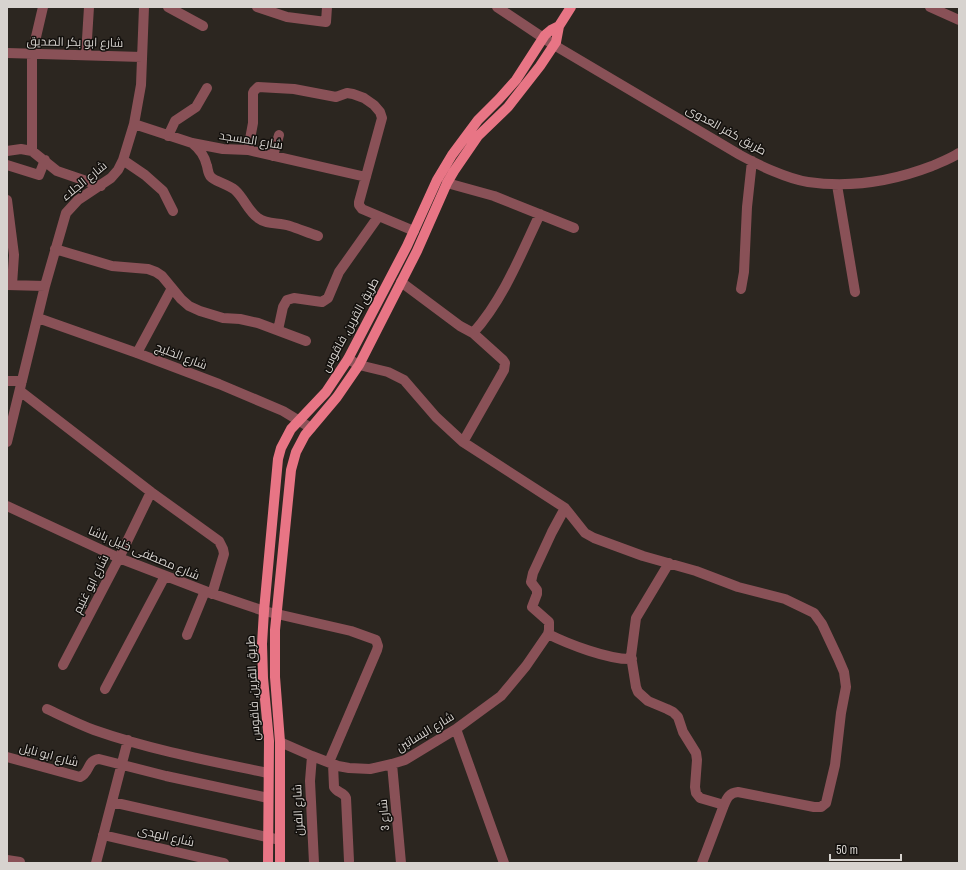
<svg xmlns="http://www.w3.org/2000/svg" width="966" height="870" viewBox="0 0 966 870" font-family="'Archivo Narrow',Cairo,sans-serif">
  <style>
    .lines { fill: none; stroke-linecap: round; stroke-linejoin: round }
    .minor { stroke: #895157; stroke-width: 10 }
    .major { stroke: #e87585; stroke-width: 10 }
    .labels { text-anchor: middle; stroke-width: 3; stroke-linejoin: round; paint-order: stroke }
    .street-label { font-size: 12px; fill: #d7d3cf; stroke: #13100d }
  </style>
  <rect width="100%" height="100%" fill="#2c2620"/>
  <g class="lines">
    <path class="minor" d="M168,7L203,26
      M257,7L287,17L326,22L327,7
      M497,7L554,45L740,155C758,165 788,179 808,182C850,188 893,181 932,166C941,162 950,159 959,153
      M930,7L959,20
      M7,53L142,57
      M86,55L89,7
      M134,124L192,143L223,149L248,150L366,177
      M168,136L175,121L196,107L207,88
      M192,143C200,149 205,157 207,166C208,170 208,174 211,177C214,181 228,184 235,190C244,198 248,211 258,218C267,225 279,222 290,226C299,229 309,233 318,236
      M248,150L253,123V93L254,91L258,87L294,89L336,97L347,93L353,94L364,98L374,105L380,112L382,118L359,202V205L362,209L414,231
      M7,151L21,149L32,151L57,171L101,186
      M32,151V54L43,7
      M273,156L279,135
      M123,160L145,175L163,191L173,211
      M7,165L39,175L45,160
      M447,183L494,196L574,228
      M837,185L855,292
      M7,200L14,255L12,285
      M55,249L112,266L148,269L156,272L162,276L181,299L189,306L200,311L223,318L240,319L258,323L306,341
      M401,282L460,326L473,333L503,360L505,363L504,370L463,442
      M7,285L45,286
      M741,289L744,272L747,207L752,161
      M38,318L137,353L219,384L283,411L311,428
      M278,330L283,307L287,300L294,298L322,302L328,298L339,272L378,217
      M473,333C503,300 521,254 540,214
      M137,353L172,288
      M348,359L359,365L388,372L404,380L436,417L463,442L565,508L585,533L594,538L643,556L696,571L738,587L785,599L814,613L822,624L838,658L844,672L846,687L841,713L835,765L826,803L821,807H814L738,792C729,793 727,798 724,805L702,863
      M7,381H22
      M20,391L151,492L219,541L223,549L224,554L212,594
      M7,442L45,286L66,213L78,200L111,178L118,170L123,160L134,124L141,85L144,7
      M7,506L119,558L205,591L264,611L351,631L376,640L378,646L377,650L329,762
      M669,563L636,618L631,656L636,687L638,692L648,701L667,709L673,712L678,717L683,732L696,753L697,760L695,787L696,793L700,798L724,805
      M548,634C568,644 609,660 632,659
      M187,635L205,591
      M63,665L119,558L151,492
      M105,689L165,576
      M47,709C62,716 78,724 94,730C151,750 210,761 268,773
      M456,729L504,863
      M280,742L312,756L338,766L349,768L370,769L392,764L405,760L456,729L501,696L526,666L548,634L549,630V622L532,607L537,594V590L531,582L533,573L552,532L565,508
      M312,756L310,781L314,863
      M7,757L80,777C90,773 87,760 99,759L166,776L268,798
      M333,764L334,787C337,793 344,792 346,798L349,861
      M392,764L401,863
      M112,802L280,840
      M103,835L224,863
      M7,860L20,862
      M96,863L128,740"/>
    <path class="major" d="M268,863L269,741L263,678L262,644L264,611L278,459L281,448L291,429L326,392L348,359L407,246L437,180L452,155L478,120L499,99L516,80L545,35L551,30L559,26
      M280,863V742L275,677V630L291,470L296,452L305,435L337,397L359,365L417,251L447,183L454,171L478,136L508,107L540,66L556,42L559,26L571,7"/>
  </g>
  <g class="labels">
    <g class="street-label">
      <text transform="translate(75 42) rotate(1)" y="4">شارع ابو بكر الصديق</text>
      <text transform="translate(726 130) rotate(29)" y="4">طريق كفر العدوى</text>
      <text transform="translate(251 140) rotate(9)" y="4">شارع المسجد</text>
      <text transform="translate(84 181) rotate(-39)" y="4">شارع الجلاء</text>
      <text transform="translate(350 325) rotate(-61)" y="4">طريق القرين, فاقوس</text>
      <text transform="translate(181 356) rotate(21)" y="4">شارع الخليج</text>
      <text transform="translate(144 553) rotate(23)" y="4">شارع مصطفى خليل باشا</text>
      <text transform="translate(91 584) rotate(-63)" y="4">شارع ابو غنيم</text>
      <text transform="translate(253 688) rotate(-93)" y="4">طريق القرين, فاقوس</text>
      <text transform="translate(425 732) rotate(-31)" y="4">شارع البساتين</text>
      <text transform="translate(49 755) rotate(15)" y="4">شارع ابو نايل</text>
      <text transform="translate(298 810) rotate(-92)" y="4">شارع الفرن</text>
      <text transform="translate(384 815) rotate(-95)" y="4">شارع 3</text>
      <text transform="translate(166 836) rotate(13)" y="4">شارع الهدى</text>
    </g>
  </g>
  <rect width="966" height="870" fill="none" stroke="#d7d3cf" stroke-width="16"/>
  <path d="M830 854v6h71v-6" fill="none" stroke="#d7d3cf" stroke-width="2"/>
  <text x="836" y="854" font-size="12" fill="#d7d3cf" stroke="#13100d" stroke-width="3" paint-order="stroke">50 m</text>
</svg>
